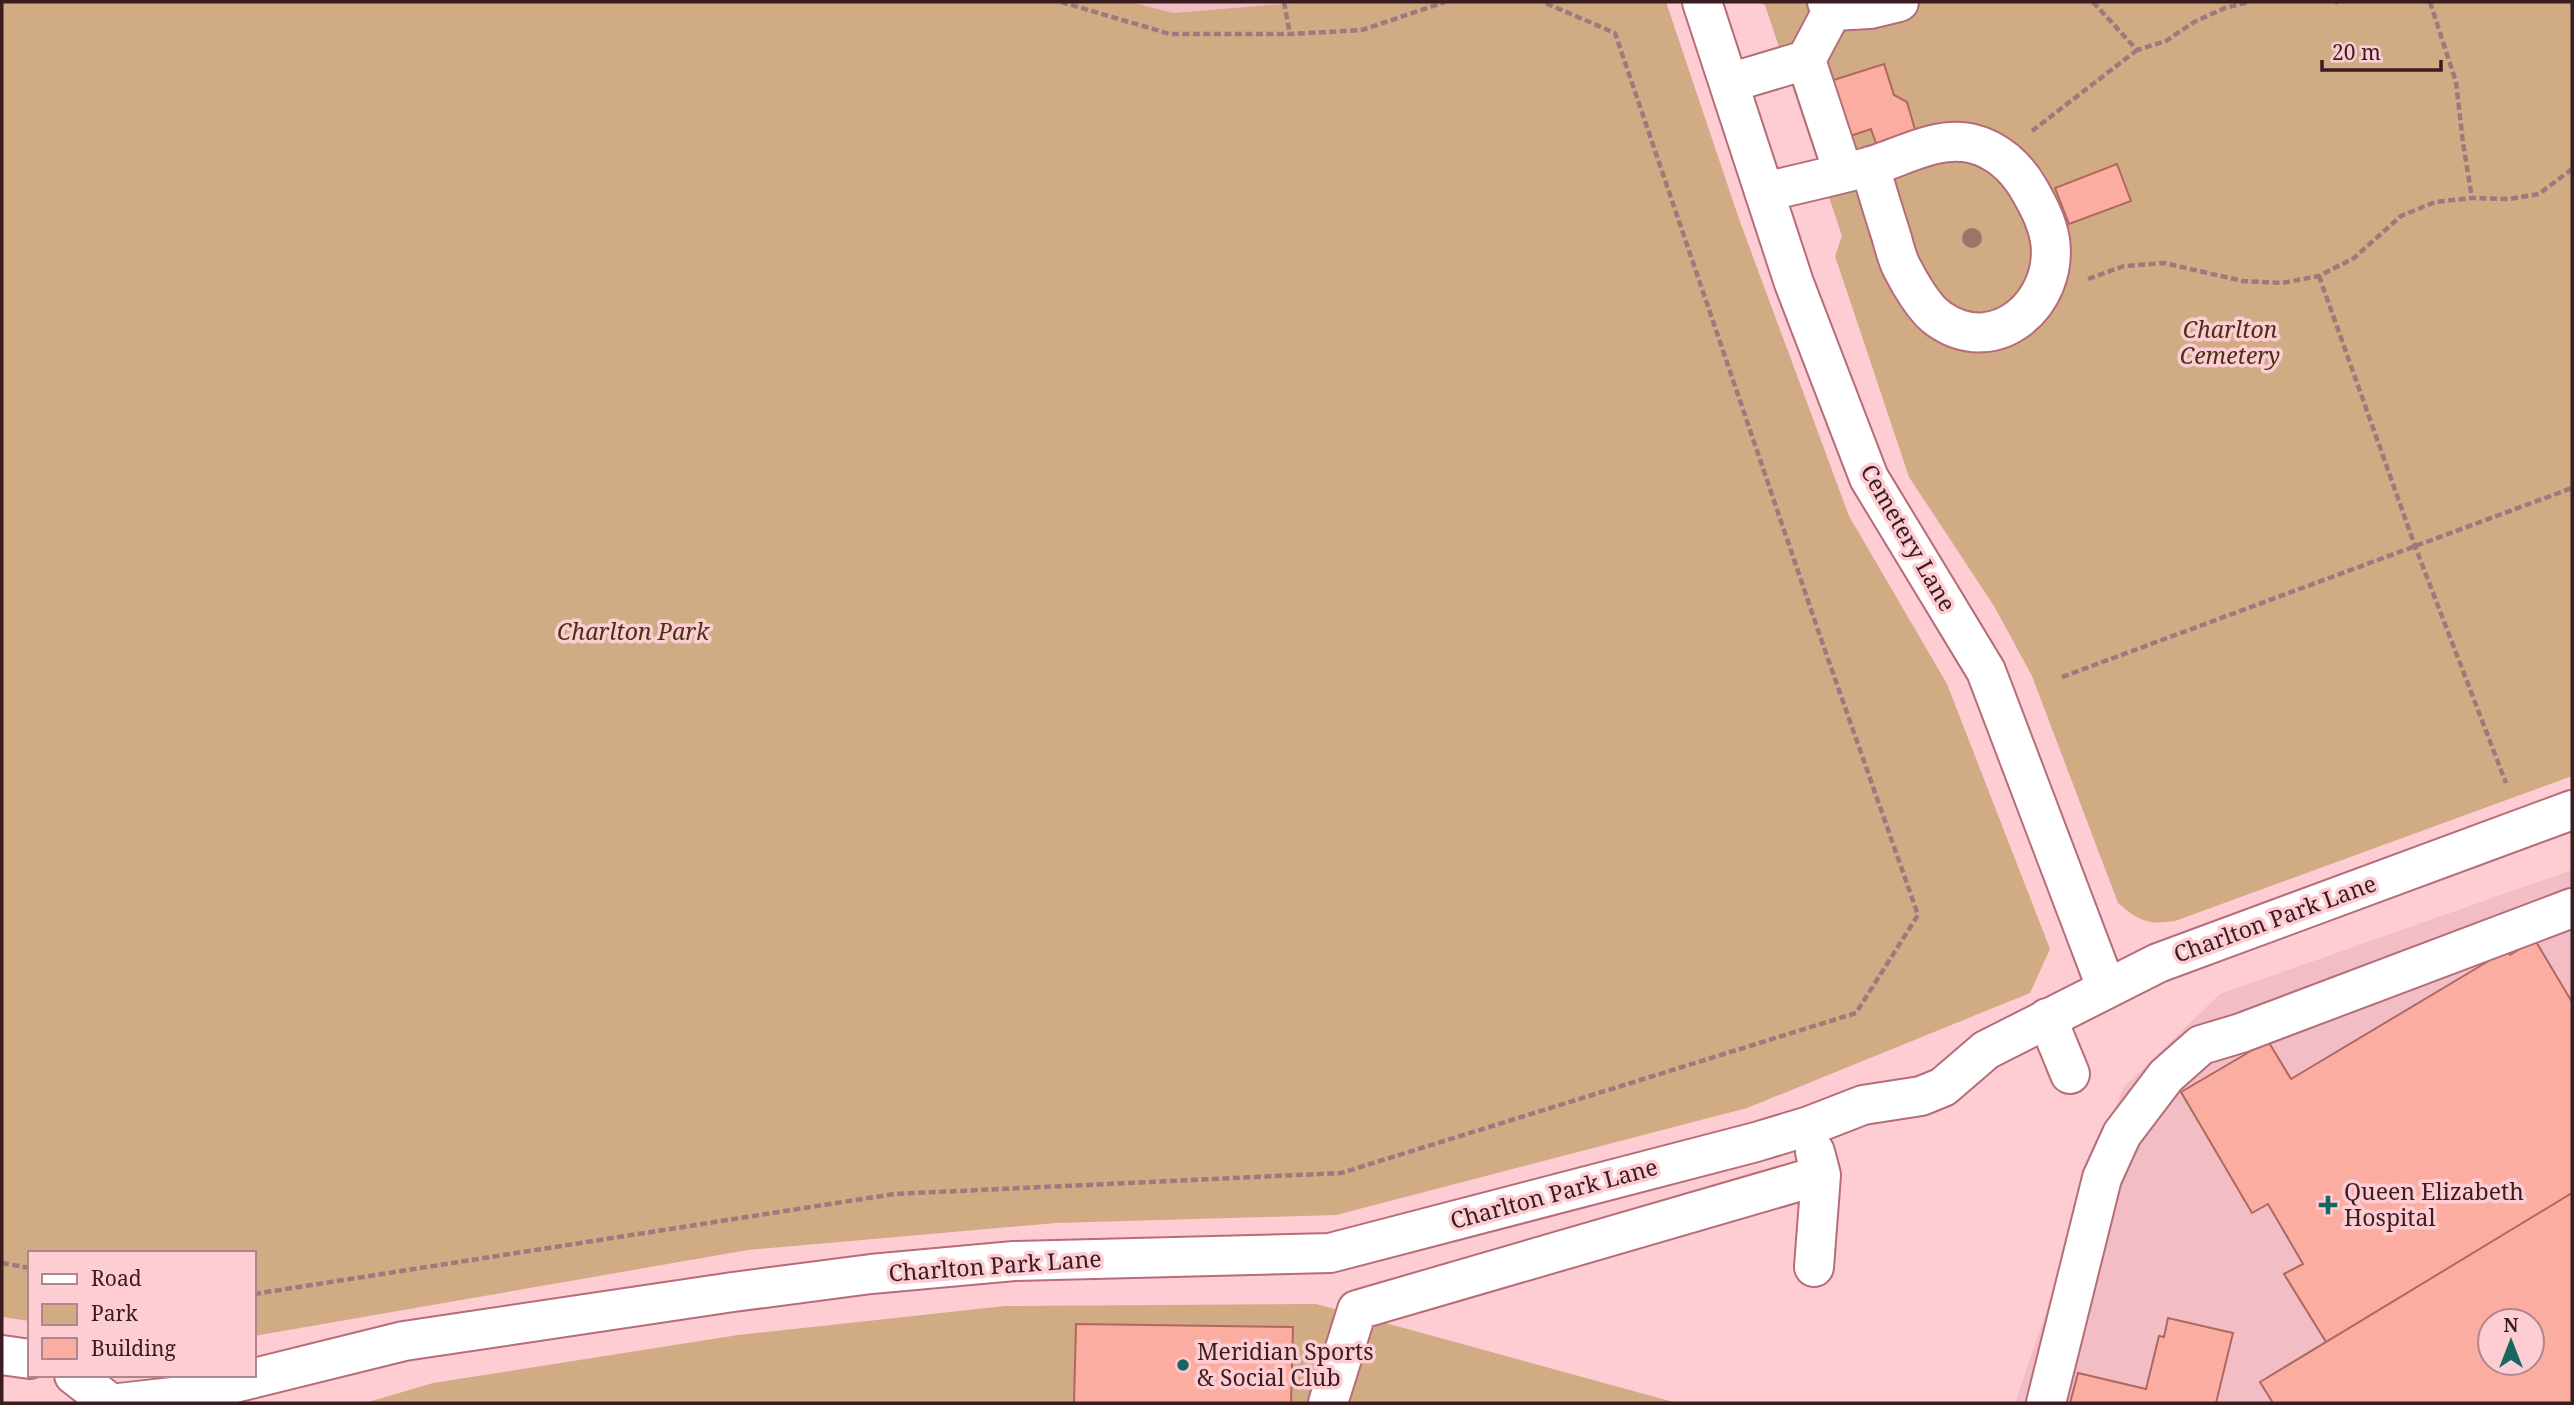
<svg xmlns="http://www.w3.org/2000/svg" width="2574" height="1405" viewBox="0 0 2574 1405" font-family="'Noto Serif',serif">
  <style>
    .built { fill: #f2bdc4; fill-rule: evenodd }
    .green { fill: #d0ab83 }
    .building { fill: #fcada1; stroke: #b0685e; stroke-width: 2; fill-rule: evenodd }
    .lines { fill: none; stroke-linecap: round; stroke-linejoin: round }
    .minor-casing { stroke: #b66c79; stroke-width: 42 }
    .path { stroke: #a0787e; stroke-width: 4.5; stroke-dasharray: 7 3.5; stroke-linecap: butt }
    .minor { stroke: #fff; stroke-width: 38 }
    .tree { fill: #9b776a }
    .poi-dot { fill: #196661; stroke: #feccd3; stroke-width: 2.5 }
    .labels { text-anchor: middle; stroke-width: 7; stroke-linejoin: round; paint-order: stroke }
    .park-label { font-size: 23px; font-style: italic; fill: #4a3114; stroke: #feccd3 }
    .street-label { font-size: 23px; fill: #3a1c21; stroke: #feccd3 }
    .poi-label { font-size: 23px; fill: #3a1c21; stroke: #feccd3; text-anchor: start }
  </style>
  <rect width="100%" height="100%" fill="#feccd3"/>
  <path class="built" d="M1131,2H1306L1173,13Z
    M2572,870V1403H2015L2123,1088L2220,994ZM2490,1321H2532V1363H2490Z"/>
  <path class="green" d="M2,2H1131L1173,13L1306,2H1666L1739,219L1849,516L1947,684L2050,949L2030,993L1747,1108L1336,1215L1056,1223L748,1250L254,1336V1253H30V1321L2,1317Z
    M1759,2H2572V776L2175,921C2148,925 2139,921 2118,903L2032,676L1994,606L1909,477L1835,256L1842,236L1765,5Z
    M1316,1304L1677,1403H365L433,1383L738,1335L1005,1306Z"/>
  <path class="building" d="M1884,64L1894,95L1907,102L1916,133L1877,146L1871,129L1847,137L1821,84Z
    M2117,164L2131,201L2069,224L2055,188Z
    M2535,940L2572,1002V1193L2326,1342L2284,1274L2303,1264L2268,1204L2252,1213L2181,1092L2268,1041L2291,1079L2507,950L2510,955Z
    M2572,1193V1403H2273L2260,1382ZM2490,1321H2532V1363H2490Z
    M2168,1318L2233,1333L2216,1403H2070L2078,1373L2146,1389L2159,1336L2164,1337Z
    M1076,1324L1293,1327L1291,1403H1074Z"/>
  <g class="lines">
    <g class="minor-casing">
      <path id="minor" d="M1702,2L1794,283L1869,478L1986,671L2106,987
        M1827,2L1832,11L1870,9L1899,2
        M1806,60L1843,172
        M1729,83L1806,60L1832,11
        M1764,192C1799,184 1833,176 1868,167C1900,158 1936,136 1970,143C1997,149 2017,168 2030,191C2039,207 2047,222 2050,240C2059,303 1996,359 1939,319C1925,310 1909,282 1902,268C1896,257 1894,244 1890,232C1883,210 1876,188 1870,166
        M2047,1018L2070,1074
        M1814,1267L1821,1175L1815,1152
        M2,1355L30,1359
        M74,1375L110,1403
        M119,1403L182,1396L404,1341L733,1292L871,1274L1014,1261L1330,1253L1756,1142L1809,1126L1863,1105L1921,1096L1943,1087L1986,1050L2158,963L2572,810
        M1328,1403L1357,1310L1821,1175
        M2046,1403L2102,1178L2122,1134L2166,1076L2201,1045L2241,1033L2572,908"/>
    </g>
    <path class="path" d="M1061,2L1170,34H1290L1362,30L1445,2
      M1284,2L1290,34
      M2093,2L2137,50L2166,41L2194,22L2225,8L2249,2
      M2335,2H2338
      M2430,2L2456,82L2463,143L2472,198
      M2032,131L2137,50
      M2319,276L2415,546L2506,783
      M2088,279L2124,266L2164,263L2243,281L2282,283L2319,276L2354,258L2401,216L2435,202L2472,198L2509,199L2539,194L2572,169
      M2062,677L2572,488
      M2,1263L30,1268
      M254,1294L894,1194L1341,1173L1856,1013L1918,915L1820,636L1615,33L1543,2"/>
    <use href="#minor" class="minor"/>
  </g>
  <circle class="tree" cx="1972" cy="238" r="10"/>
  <g class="poi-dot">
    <path d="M2324.5 1194.5h7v7h7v7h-7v7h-7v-7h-7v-7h7z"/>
    <circle cx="1183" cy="1365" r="7"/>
  </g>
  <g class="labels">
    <g class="park-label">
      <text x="2230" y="338">Charlton<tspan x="2230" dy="26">Cemetery</tspan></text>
      <text x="633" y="640">Charlton Park</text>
    </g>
    <g class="street-label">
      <text transform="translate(1908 538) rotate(60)" y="8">Cemetery Lane</text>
      <text transform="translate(2275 919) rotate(-20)" y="8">Charlton Park Lane</text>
      <text transform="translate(1554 1194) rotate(-15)" y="8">Charlton Park Lane</text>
      <text transform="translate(995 1266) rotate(-4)" y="8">Charlton Park Lane</text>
    </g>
    <g class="poi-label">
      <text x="2344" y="1200">Queen Elizabeth<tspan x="2344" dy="26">Hospital</tspan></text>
      <text x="1197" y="1360">Meridian Sports<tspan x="1197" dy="26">&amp; Social Club</tspan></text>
    </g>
  </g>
  <rect width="2574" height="1405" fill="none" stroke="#3a1c21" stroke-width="7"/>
  <rect x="28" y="1251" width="228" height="126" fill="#feccd3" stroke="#b0868c" stroke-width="2"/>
  <rect x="42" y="1274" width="35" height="10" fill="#ffffff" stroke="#b0868c" stroke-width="2"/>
  <text x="91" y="1286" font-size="21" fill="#3a1c21">Road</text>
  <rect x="42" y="1304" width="35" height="21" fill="#d0ab83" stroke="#b0868c" stroke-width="2"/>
  <text x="91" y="1321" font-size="21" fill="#3a1c21">Park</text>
  <rect x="42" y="1338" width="35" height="21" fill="#fcada1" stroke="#b0868c" stroke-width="2"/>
  <text x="91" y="1356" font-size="21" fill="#3a1c21">Building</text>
  <g transform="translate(2511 1342)"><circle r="33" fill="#feccd3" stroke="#b0868c" stroke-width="2"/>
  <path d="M0-5L12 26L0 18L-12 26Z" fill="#196661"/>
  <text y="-10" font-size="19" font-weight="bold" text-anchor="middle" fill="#3a1c21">N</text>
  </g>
  <path d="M2322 60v10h119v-10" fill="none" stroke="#3a1c21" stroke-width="3.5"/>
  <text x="2332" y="60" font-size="21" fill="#3a1c21" stroke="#feccd3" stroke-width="5" paint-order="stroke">20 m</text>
</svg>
